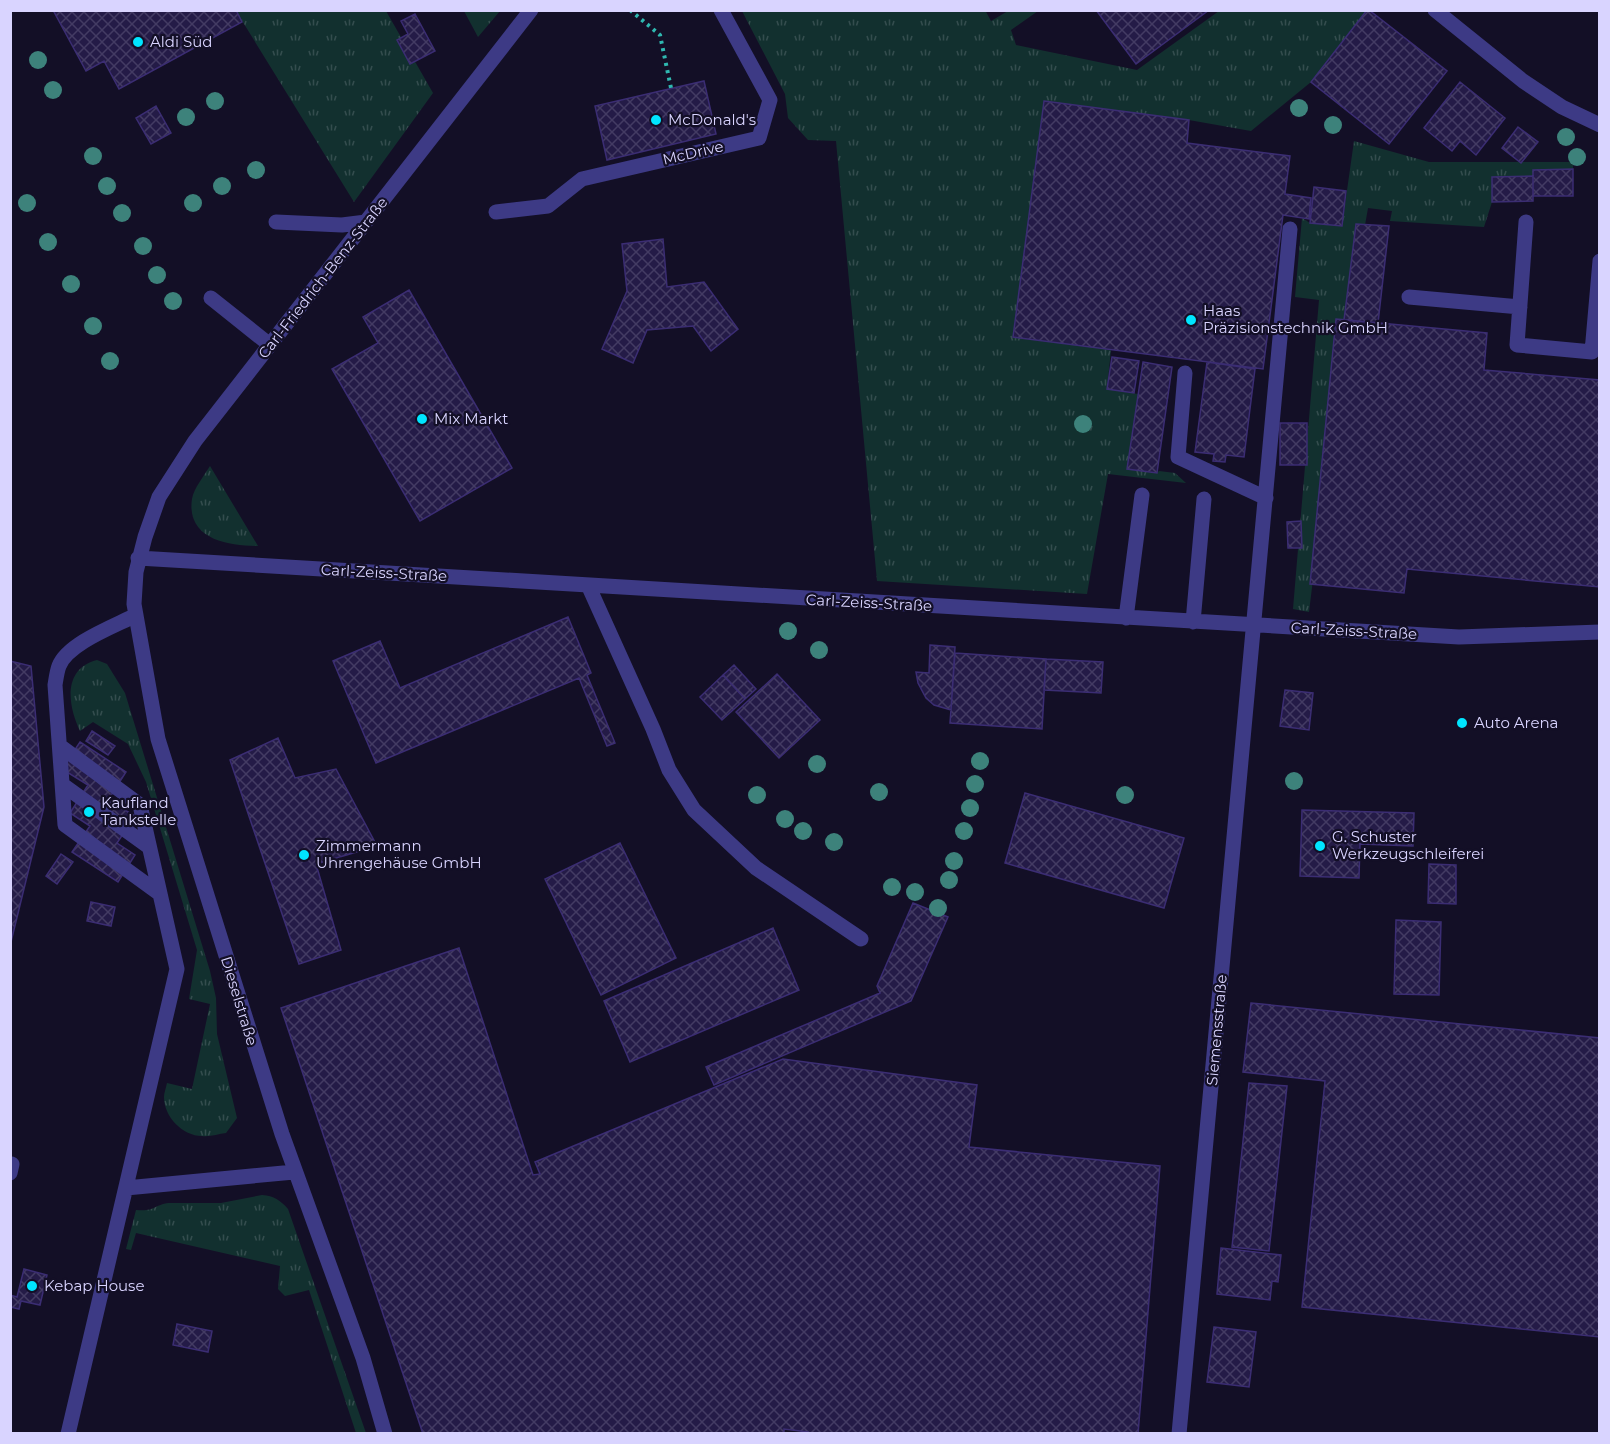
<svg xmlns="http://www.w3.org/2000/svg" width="1610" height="1444" viewBox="0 0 1610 1444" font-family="Montserrat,sans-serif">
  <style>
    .grass { fill: url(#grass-tufts) }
    .building { fill: url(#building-cross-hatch); stroke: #3b2d73; stroke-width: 1.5 }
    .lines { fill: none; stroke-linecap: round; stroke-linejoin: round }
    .path { stroke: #2fb8b0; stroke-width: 4; stroke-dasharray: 3 4.5; stroke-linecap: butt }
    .minor { stroke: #3d3a85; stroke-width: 15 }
    .tree { fill: #3d827b }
    .poi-dot { fill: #00e5ff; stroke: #130f26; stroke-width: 2 }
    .labels { text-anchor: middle; stroke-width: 4.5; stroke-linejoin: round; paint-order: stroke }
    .poi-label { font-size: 15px; fill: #d9d4ff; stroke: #130f26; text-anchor: start }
    .street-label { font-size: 15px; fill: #d9d4ff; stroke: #130f26 }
  </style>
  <defs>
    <pattern id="grass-tufts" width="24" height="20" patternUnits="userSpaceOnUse" patternTransform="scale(1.5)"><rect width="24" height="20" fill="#12302f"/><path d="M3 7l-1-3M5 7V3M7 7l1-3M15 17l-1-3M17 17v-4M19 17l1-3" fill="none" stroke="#344d4e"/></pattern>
    <pattern id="building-cross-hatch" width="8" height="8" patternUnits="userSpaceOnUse" patternTransform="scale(1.5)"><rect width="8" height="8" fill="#241b47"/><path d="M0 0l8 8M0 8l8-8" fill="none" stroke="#433b63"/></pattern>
  </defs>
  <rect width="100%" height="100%" fill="#130f26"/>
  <path class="grass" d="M985,10L991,21L1008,11H1038L1011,30L1016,45L1137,70L1219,11H1367L1311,82L1251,131L1189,120L1045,101L1111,350L1107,389L1138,394L1127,469L1157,473L1159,471L1175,473L1186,483L1108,474L1087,594L877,581L836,141L808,140L788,118L785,94L742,11Z
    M236,11H386L433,93L354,202Z
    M464,11H500L478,37Z
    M1354,141L1429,162H1573V169L1534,170L1533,176L1492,177V202L1484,227L1390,221L1392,211L1368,208L1365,225L1356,224L1309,612L1293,609L1319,300L1295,297L1302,218L1310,223L1342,226Z
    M210,466L258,546C228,546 186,539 192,499C194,488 204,476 210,466Z
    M97,660L107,664L125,693L210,971L216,998L217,1034L237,1118L226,1133C218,1134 210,1137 202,1136C183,1136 164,1117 164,1097C164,1093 166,1088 167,1083L192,1089L210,1004L189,999L197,950L146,782L128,744L93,722L80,731C68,706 62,669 97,660Z
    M262,1195C274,1196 280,1200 288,1209L366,1433H356L309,1290L285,1296L278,1289L280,1266L136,1233L131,1250L126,1249L136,1210C155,1212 153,1205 169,1203H221Z"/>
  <path class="building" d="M53,10H236L242,22L119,89L104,61L86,71Z
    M1096,10H1209L1136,64Z
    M1367,10H1369L1447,71L1389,144L1311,82Z
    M415,14L435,51L410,64L397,40L408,34L401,21Z
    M704,81L716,134L607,160L595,106Z
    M1460,82L1505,118L1476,155L1460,141L1452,151L1424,128Z
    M1044,101L1189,120L1187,143L1290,156L1285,194L1311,198L1309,219L1283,215L1263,369L1013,337Z
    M156,106L171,133L151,144L136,118Z
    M1518,127L1538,142L1521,163L1502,148Z
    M1573,169V196H1533V170Z
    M1533,176V201L1492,202V177Z
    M1314,187L1346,191L1342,226L1310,223Z
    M1356,224L1389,226L1378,323L1344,320Z
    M663,239L667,287L704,282L738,329L711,351L693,326L647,330L633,363L602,349L627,291L622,244Z
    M409,290L512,468L420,521L332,369L378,343L363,317Z
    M1336,319L1487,333L1484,370L1600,380V587L1407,569L1404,593L1310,584Z
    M1112,357L1139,361L1134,393L1107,389Z
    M1143,362L1172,367L1157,473L1127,469Z
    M1207,362L1255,369L1244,457L1226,455L1225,462L1213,461L1214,454L1195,452Z
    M1280,423H1307V465H1280Z
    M1301,521L1302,548H1288L1287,522Z
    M568,617L591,673L587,675L615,743L607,746L579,678L376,763L333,661L380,641L400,688Z
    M930,645L955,647L951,710L934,705L926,698L918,683L916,672L929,673Z
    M955,653L1046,659L1042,729L950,723Z
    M1046,659L1103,662L1101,693L1044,690Z
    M10,661L31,666L44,807L10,946Z
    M734,665L756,689L745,699L723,675Z
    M777,674L820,720L779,758L736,712Z
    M723,675L745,699L722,720L700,697Z
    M1285,690L1313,693L1309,730L1280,726Z
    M92,731L115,746L108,755L86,741Z
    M278,738L295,778L336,769L377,846L316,864L341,950L299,964L230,760Z
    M80,742L126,772L108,800L135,816L117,843L135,855L118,882L72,852L90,826L70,813L88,785L62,769Z
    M1025,793L1184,838L1164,908L1005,863Z
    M1302,810L1414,813L1413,846L1360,844L1359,878L1300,876Z
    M620,843L676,958L601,995L545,879Z
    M61,854L73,862L57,884L46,876Z
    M1429,864L1456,865V904L1428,903Z
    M91,902L115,907L111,926L87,921Z
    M913,903L948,917L911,1001L714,1085L706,1067L880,993L877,986Z
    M1396,920L1441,922L1439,995L1394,994Z
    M773,928L799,990L630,1062L604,1001Z
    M459,948L533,1175L540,1174L535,1162L783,1059L977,1085L969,1147L1160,1166L1138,1434H808V1432L784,1429V1434H423L281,1008Z
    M1251,1003L1600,1038V1337L1302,1307L1325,1081L1243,1072Z
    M1249,1083L1287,1086L1269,1251L1232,1247Z
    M1221,1248L1281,1255L1278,1282L1272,1281L1270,1300L1217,1294Z
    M24,1269L47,1275L40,1305L21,1301L19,1309L10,1307V1295L17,1297Z
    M177,1324L212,1331L208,1352L173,1345Z
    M1214,1327L1256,1332L1249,1387L1207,1382Z"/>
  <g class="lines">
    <path class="path" d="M630,10L660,35L671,88"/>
    <path class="minor" d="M1435,10L1523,81L1562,107L1600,125
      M496,212L548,206L582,179L759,138L770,100L721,10
      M276,222L342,225L366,222
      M1526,222L1517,345L1592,352L1600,261
      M1409,297L1520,307
      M211,298L270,345
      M1185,373L1178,457L1266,498
      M138,558L1459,637L1600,632
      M588,585L653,729L669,770L694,810L756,868L861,939
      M136,615C115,626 68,643 59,666C57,671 56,679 55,685L65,825L160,894
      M1126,618L1142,495
      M1193,622L1204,499
      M60,746L140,805L177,969L68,1434
      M63,785L149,847
      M10,1173L12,1164
      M126,1188L294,1172
      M385,1434L363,1358L282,1134L158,739L134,604L136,572L145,537L159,497L195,441L531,10
      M1179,1434L1290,229"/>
  </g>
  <g class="tree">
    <circle cx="38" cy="60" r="9"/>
    <circle cx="53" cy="90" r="9"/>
    <circle cx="215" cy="101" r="9"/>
    <circle cx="1299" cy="108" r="9"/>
    <circle cx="186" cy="117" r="9"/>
    <circle cx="1333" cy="125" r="9"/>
    <circle cx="1566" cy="137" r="9"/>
    <circle cx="93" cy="156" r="9"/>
    <circle cx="1577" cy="157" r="9"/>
    <circle cx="256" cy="170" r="9"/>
    <circle cx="107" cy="186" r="9"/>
    <circle cx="222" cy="186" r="9"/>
    <circle cx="27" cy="203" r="9"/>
    <circle cx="193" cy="203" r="9"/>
    <circle cx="122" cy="213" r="9"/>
    <circle cx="48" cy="242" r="9"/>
    <circle cx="143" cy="246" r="9"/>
    <circle cx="157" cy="275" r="9"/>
    <circle cx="71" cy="284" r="9"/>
    <circle cx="173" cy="301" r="9"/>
    <circle cx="93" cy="326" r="9"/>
    <circle cx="110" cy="361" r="9"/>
    <circle cx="1083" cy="424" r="9"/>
    <circle cx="788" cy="631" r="9"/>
    <circle cx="819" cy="650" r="9"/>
    <circle cx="980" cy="761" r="9"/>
    <circle cx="817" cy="764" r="9"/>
    <circle cx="1294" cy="781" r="9"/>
    <circle cx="975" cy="784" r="9"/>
    <circle cx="879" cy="792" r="9"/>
    <circle cx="757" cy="795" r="9"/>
    <circle cx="1125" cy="795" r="9"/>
    <circle cx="970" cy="808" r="9"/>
    <circle cx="785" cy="819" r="9"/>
    <circle cx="803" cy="831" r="9"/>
    <circle cx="964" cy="831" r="9"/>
    <circle cx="834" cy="842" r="9"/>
    <circle cx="954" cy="861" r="9"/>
    <circle cx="949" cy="880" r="9"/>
    <circle cx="892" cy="887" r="9"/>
    <circle cx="915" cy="892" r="9"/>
    <circle cx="938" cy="908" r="9"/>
  </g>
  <g class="poi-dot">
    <circle cx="138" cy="42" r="6"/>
    <circle cx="656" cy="120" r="6"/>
    <circle cx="1191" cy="320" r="6"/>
    <circle cx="422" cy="419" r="6"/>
    <circle cx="1462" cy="723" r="6"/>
    <circle cx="89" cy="812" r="6"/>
    <circle cx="1320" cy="846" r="6"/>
    <circle cx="304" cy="855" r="6"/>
    <circle cx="32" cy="1286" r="6"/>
  </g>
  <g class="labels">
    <g class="poi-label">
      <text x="150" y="47">Aldi Süd</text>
      <text x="668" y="125">McDonald's</text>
      <text x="1203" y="316">Haas<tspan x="1203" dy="17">Präzisionstechnik GmbH</tspan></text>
      <text x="434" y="424">Mix Markt</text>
      <text x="1474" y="728">Auto Arena</text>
      <text x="101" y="808">Kaufland<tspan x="101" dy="17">Tankstelle</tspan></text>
      <text x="1332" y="842">G. Schuster<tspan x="1332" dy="17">Werkzeugschleiferei</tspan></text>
      <text x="316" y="851">Zimmermann<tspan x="316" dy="17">Uhrengehäuse GmbH</tspan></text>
      <text x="44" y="1291">Kebap House</text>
    </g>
    <g class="street-label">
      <text transform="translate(693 153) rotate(-13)" y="5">McDrive</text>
      <text transform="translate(323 278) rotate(-52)" y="5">Carl-Friedrich-Benz-Straße</text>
      <text transform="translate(384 573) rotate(3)" y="5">Carl-Zeiss-Straße</text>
      <text transform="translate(869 603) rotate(3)" y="5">Carl-Zeiss-Straße</text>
      <text transform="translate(1354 631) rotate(3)" y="5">Carl-Zeiss-Straße</text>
      <text transform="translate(239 1001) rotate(73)" y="5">Dieselstraße</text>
      <text transform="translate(1217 1030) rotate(-85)" y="5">Siemensstraße</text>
    </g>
  </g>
  <rect width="1610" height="1444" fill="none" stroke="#d9d4ff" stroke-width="24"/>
</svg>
